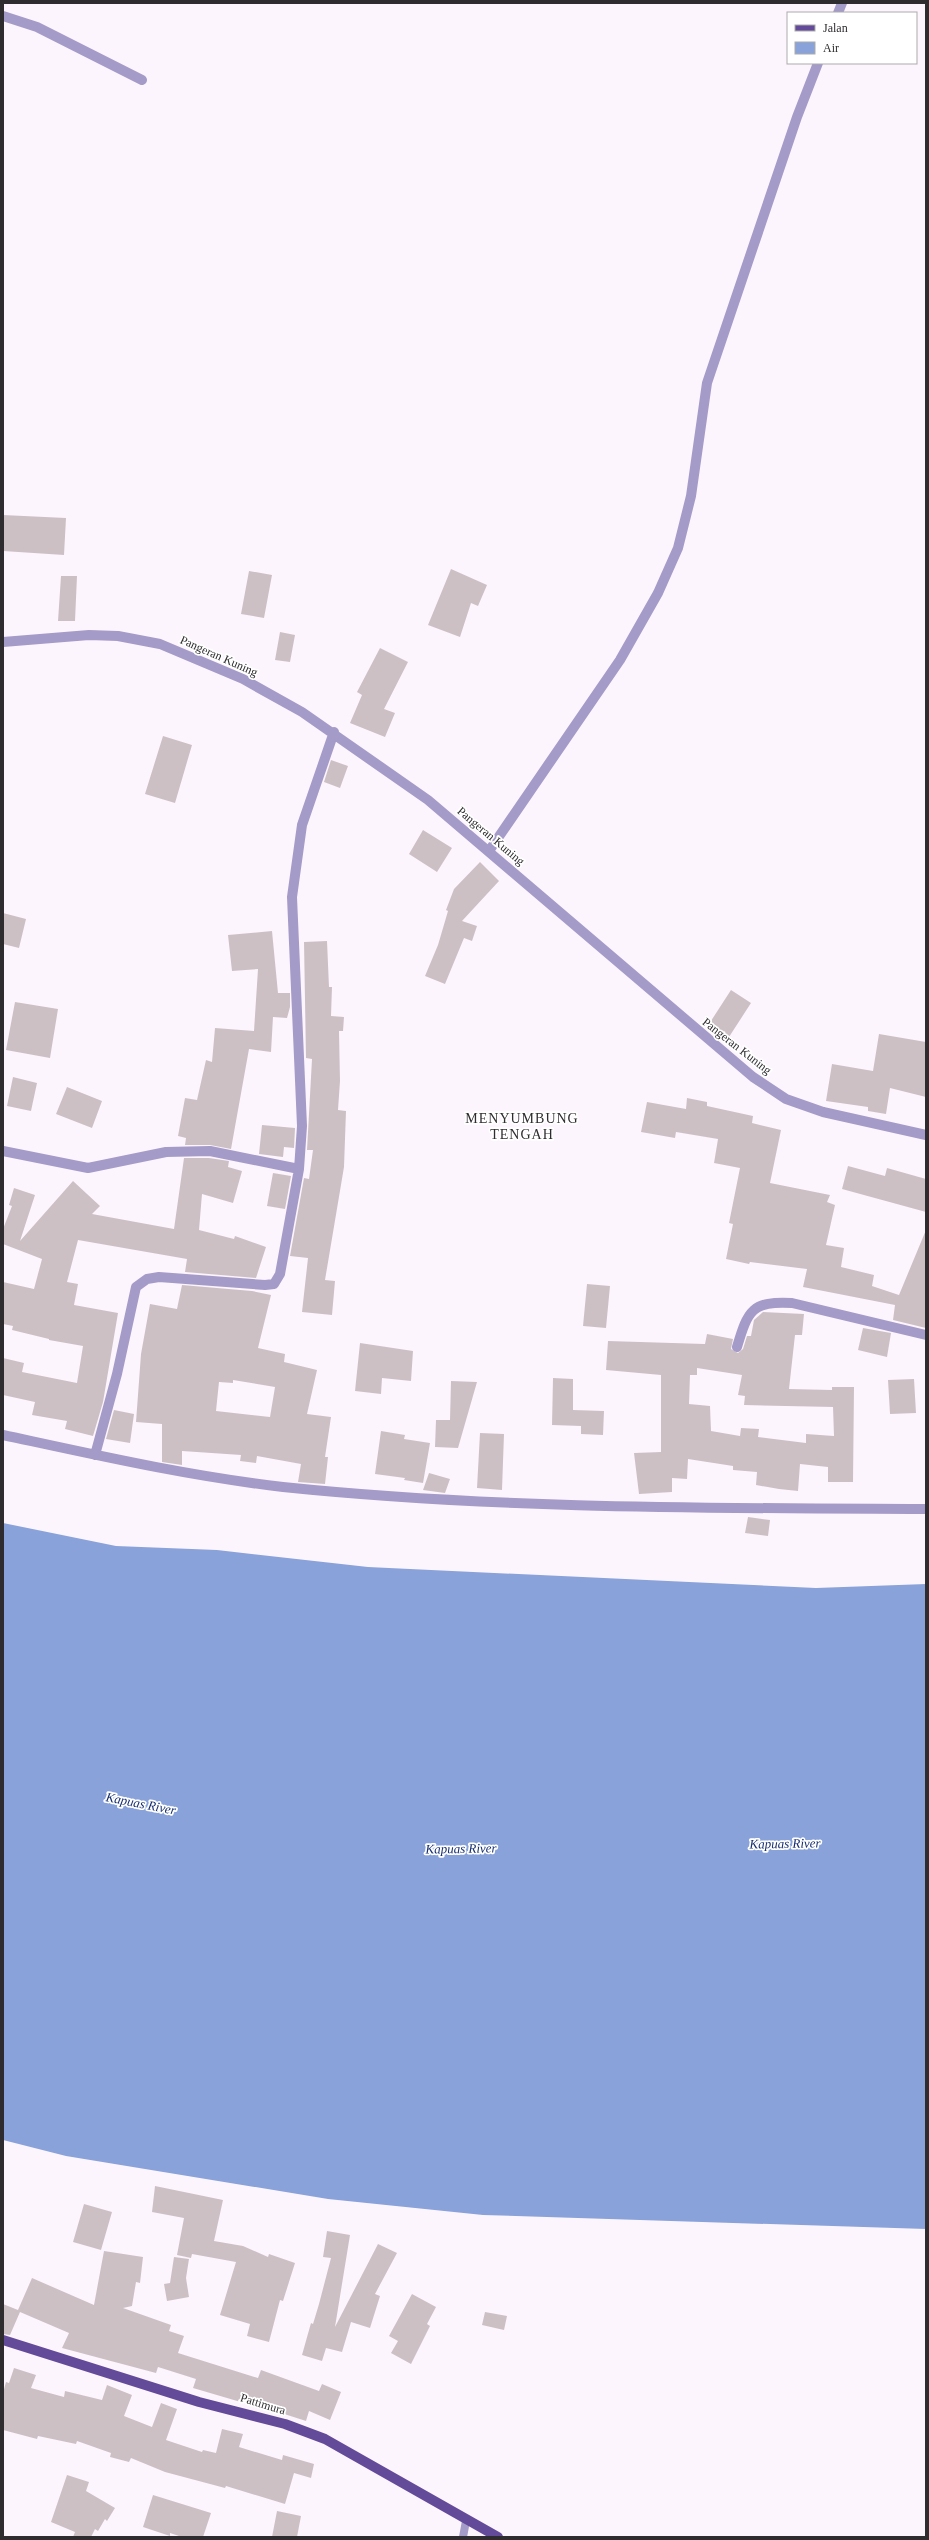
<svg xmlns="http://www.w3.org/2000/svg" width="929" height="2540" viewBox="0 0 929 2540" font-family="Georgia,serif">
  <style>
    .water { fill: #89a2da }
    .building { fill: #ccc0c4; fill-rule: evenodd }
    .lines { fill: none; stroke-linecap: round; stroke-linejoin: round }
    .lane { stroke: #a59bc8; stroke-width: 8 }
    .street { stroke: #a59bc8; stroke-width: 10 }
    .primary { stroke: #634b9a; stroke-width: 10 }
    .labels { text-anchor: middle; stroke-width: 3.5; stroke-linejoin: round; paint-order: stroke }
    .street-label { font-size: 12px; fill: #2f2c2f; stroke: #fff }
    .water-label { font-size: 13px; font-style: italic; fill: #162e6f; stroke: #fff }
    .quarter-label { font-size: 14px; letter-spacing: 1px; fill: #2f2c2f; stroke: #fff }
  </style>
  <rect width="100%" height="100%" fill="#fdf5fd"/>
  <path class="water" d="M3,1523L116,1546L217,1550L368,1567L816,1588L926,1584V2229L483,2215L328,2199L66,2156L3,2140Z"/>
  <path class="building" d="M3,515L66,518L64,555L3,551Z
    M451,569L487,585L478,606L471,603L460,637L428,625Z
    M249,571L272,575L264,618L241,614Z
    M61,576H77L75,621H58Z
    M280,632L295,635L290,662L275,660Z
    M380,648L408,662L384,709L395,713L385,737L350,723L362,695L357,692Z
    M163,736L192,745L175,803L145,794Z
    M331,760L348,766L340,788L324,782Z
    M423,830L452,848L437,872L409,854Z
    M480,862L499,881L462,921L477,926L472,941L464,938L445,984L425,976L438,945L448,911L446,910L454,889Z
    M3,913L26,919L19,948L3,944Z
    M272,931L278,993H290V1007L287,1018L273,1017L271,1052L249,1049L231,1149L210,1145H185L186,1138L178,1136L185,1098L197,1100L206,1060L212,1062L215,1028L254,1031L258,969L232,971L228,935Z
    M327,941L329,987H332L331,1016L344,1017L343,1031H339L340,1081L338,1110L346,1111L344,1167L325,1280L335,1281L332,1315L302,1312L308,1258L290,1256L304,1178L309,1179L313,1150H307L312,1059L306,1058L304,942Z
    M731,990L751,1003L729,1037L709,1024Z
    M15,1002L58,1009L50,1058L6,1050Z
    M879,1034L926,1042V1097L890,1088L886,1114L868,1111V1107L826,1101L832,1064L873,1071Z
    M13,1077L37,1083L31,1111L7,1106Z
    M67,1087L102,1101L92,1128L56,1114Z
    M687,1098L707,1102V1106L753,1116L752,1123L781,1130L770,1183L830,1195L827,1202L835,1205L826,1245L844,1248L841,1267L874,1275L872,1286L899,1295L926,1230V1328L893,1320L895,1305L803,1287L807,1269L750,1262L749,1264L726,1259L733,1224L729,1223L740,1168L714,1163L718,1139L676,1132L675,1138L641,1132L647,1102L686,1109Z
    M262,1125L295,1128L294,1148L284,1147L283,1157L259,1154Z
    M184,1158H209L229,1161L228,1167L242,1171L233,1203L202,1194L199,1230L234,1239L235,1236L266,1247L256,1278L185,1272L187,1259L78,1240L67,1282L78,1284L74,1305L118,1313L103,1402L93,1436L65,1429L67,1421L32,1415L35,1402L3,1395V1358L24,1363L22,1372L77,1383L83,1346L49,1340V1339L12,1330L13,1326L3,1324V1282L34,1289L42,1259L3,1244V1229L12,1206L9,1205L14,1188L35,1195L20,1241L73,1181L100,1206L92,1214L174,1229Z
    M848,1166L885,1176L887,1168L926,1179V1212L842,1189Z
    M273,1173L291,1176L285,1209L267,1206Z
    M587,1284L610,1286L606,1328L583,1326Z
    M182,1285L252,1291L271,1295L258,1348L285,1354L284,1362L317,1370L307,1414L331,1417L325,1457H328L325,1484L298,1482L301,1464L257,1456L256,1463L240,1461L241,1455L182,1451V1465L162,1462V1424L136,1422L141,1354L150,1304L177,1309ZM233,1380L275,1387L270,1417L216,1411L219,1382L233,1383Z
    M763,1312L804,1314L802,1335H795L789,1389L832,1390V1387H854L853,1482H828V1467L800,1464L798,1491L779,1489L756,1485L757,1472L733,1470V1466L688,1459L687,1479L672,1478V1492L639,1494L634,1453L661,1452V1375L606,1370L608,1341L705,1344L707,1334L733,1339L731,1349L738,1353L743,1349L747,1336H751L754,1320ZM697,1368L742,1375L738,1395L745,1396L744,1405L833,1407L834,1436L806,1434V1443L758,1437L759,1429L741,1428L740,1436L711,1431L710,1406L689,1404L690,1375H697Z
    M863,1328L891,1333L887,1357L858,1350Z
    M360,1343L413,1351L411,1381L382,1378L381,1394L355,1391Z
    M553,1378L573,1379V1410L604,1411L603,1435L581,1434V1426L552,1425Z
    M914,1379L916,1413L890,1414L888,1380Z
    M451,1381L477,1382L458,1448L435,1447L436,1420H450Z
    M114,1410L134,1414L130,1443L106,1439Z
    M381,1431L405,1435L404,1439L430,1443L423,1483L404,1480L405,1478L375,1474Z
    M480,1433L504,1434L502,1490L477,1488Z
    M429,1473L450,1479L445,1493L423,1490Z
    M748,1517L770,1520L768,1536L745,1533Z
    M155,2186L223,2200L214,2241L243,2246L268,2257L269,2254L295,2263L283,2301L280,2300L269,2342L247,2336L250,2324L220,2315L236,2262L192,2254L191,2258L177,2255L184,2218L152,2212Z
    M84,2204L112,2212L101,2250L73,2242Z
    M327,2231L350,2235L335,2327L378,2244L397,2253L375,2294L380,2296L370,2328L351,2322L342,2352L326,2348L322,2361L302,2355L311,2323L313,2324L319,2304L331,2258L323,2257Z
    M104,2251L143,2257L140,2283L136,2282L132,2306L123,2308L171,2325L169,2331L184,2336L178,2353L258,2378L261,2370L319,2391L322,2384L341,2392L330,2420L309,2411L306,2421L244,2401V2403L193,2388L196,2379L158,2367L156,2373L62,2348L69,2333L20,2312L10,2335L3,2334V2304L18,2310L32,2278L94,2305Z
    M174,2257L189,2259L186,2278L189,2297L167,2301L164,2284L170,2283Z
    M412,2294L436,2307L427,2324L430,2326L411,2364L391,2353L398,2341L389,2336Z
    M485,2312L507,2316L504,2330L482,2325Z
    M14,2368L36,2375L31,2388L64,2397L65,2391L102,2400L107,2385L132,2395L124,2416L152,2427L161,2403L177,2409L166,2440L202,2452L203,2450L216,2453L222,2429L243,2434L239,2447L282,2460L283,2455L314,2464L311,2478L294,2473L285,2504L226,2486L225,2488L165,2472L131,2458L129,2462L110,2457L111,2453L77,2441L76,2444L38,2436L37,2439L3,2430V2393L6,2382L9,2383Z
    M67,2475L89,2482L86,2491L115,2508L107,2521L105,2519L98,2531L95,2529L91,2537H73L75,2532L51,2522Z
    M153,2495L211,2513L203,2537H182L170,2533V2536L143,2527Z
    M277,2511L301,2516L297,2537H272Z"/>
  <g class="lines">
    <path class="lane" d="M463,2537L466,2521"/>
    <path class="street" d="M838,13L842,3
      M3,16L37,27L142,80
      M3,642L89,635L118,636L160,644L243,679L302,712L428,800L753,1077L786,1099L823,1112L926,1135
      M489,851L620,660L658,593L678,548L691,496L707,383L797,117L818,63
      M3,1151L88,1168L166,1152L210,1151L299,1169
      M737,1347C748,1310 752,1301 792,1303L926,1335
      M3,1435C96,1455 188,1476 283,1487C496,1509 711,1508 926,1509
      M95,1455L117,1374L136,1287L147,1279L159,1277L265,1285L274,1284L280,1274L299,1169L302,1126L292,897L302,825L334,732"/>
    <path class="primary" d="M3,2340L199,2402L285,2424L325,2439L498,2537"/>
  </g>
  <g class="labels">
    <g class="street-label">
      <text transform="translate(219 656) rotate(24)" y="4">Pangeran Kuning</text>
      <text transform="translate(491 836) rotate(40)" y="4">Pangeran Kuning</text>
      <text transform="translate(737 1046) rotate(38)" y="4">Pangeran Kuning</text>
      <text transform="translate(263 2404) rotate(17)" y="4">Pattimura</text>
    </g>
    <g class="water-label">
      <text transform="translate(141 1803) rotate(11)" y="5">Kapuas River</text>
      <text transform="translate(785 1843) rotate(-1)" y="5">Kapuas River</text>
      <text transform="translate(461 1848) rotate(-1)" y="5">Kapuas River</text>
    </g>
    <g class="quarter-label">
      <text x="522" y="1123">MENYUMBUNG<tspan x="522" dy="16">TENGAH</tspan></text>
    </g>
  </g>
  <rect width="929" height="2540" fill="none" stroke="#2f2c2f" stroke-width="8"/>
  <rect x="787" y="12" width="130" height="52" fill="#ffffff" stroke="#acabac"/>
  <rect x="795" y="25" width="20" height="6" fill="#634b9a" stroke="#acabac"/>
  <text x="823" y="32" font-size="12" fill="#2f2c2f">Jalan</text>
  <rect x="795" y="42" width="20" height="12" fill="#89a2da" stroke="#acabac"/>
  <text x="823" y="52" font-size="12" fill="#2f2c2f">Air</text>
</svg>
